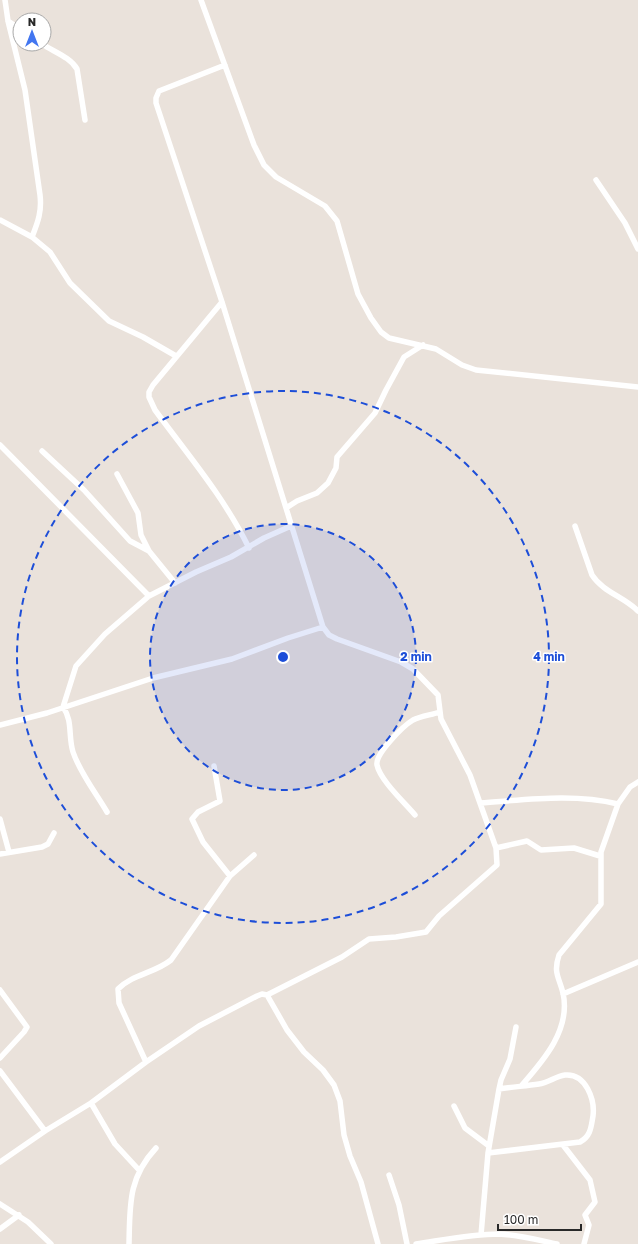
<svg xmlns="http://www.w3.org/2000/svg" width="638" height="1244" viewBox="0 0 638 1244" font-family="'Golos Text',sans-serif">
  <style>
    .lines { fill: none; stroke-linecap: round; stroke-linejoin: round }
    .minor { stroke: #fff; stroke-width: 5.5 }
    .ring { fill: none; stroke: #1d4ed8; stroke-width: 2; stroke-dasharray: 7 5 }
    .centre { fill: #1d4ed8; stroke: #fff; stroke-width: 2 }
    .ring-label { font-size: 12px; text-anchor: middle; font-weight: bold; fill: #1d4ed8; stroke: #fff; stroke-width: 3; stroke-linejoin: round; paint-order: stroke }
  </style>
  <rect width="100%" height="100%" fill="#eae2db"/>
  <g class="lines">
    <path class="minor" d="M5,0L8,21L25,90L40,195C42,211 38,222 32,237
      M201,0L254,145L264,165L276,177L325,206L337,221L358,294L371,318L381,332L389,338L436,349L462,365L476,370L638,387
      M8,21L20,29
      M42,44C54,52 70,57 77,69L85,120
      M596,180L625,223L638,249
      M0,220L32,237L50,252L70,283L109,321L143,337L176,356
      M222,302L153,385L149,392V397L155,410C188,455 224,497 249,548
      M0,445L149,596
      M42,451L84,490L130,541L149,551
      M117,474L138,513L141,535L149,551L175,583
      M286,508L297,501L317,493L328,483L336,468L337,457L375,413L386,390L404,357L423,345
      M575,526L592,575C603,592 624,597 638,611
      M0,725L47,713L153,678L232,659L288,638L323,627
      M214,766L220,801L198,812L192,819L203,842L230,876
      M480,803C525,800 573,793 618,804
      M107,812C96,793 80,773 73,752C68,736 73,721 63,707L76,666L105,634L149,596L196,572L231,557L264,538L291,526
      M415,815C405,803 380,780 377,765C375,754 403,726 413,720C421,716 431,715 440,712
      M0,819L9,852
      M496,848L527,841L541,850L574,848L600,856
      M0,854L42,847L48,844L54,833
      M0,990L27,1027L24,1032L0,1058
      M563,994L638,962
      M267,995L287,1030L304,1052L323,1070L334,1085L340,1101L344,1135L350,1156L361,1182L378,1244
      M146,1062L119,1003L118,989C133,974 155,973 171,960L230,876L254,855
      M0,1071L45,1131
      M522,1085C544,1060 571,1029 563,993C559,977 553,973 559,955L601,904V852L618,804L630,787L638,782
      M91,1103L115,1144L139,1170
      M454,1106L465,1128L489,1146
      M563,1145L590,1180L595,1202L585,1215L589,1225L584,1244
      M488,1153L580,1142C591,1136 591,1127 593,1116C595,1100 586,1073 565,1075C556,1076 548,1083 539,1084C525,1086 512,1087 499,1089
      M0,1162L45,1131L91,1103L146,1062L199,1026L257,996L262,994L267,995L342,957L369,939L396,937L426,932L439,916L497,865L496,848L470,775L441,719L438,695L413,669L401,662L337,639L329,635L323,627L222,302L156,103V98L159,91L225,65
      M389,1175L399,1205L407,1244
      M0,1204L28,1222L51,1244
      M0,1229L19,1215
      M481,1235L488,1153L499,1089L501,1080L510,1059L516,1027
      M129,1244C130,1205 128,1178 156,1148
      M416,1244C443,1240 472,1234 499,1234C519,1235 538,1240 557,1244"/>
  </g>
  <circle cx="283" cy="657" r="133" fill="#1d4ed8" fill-opacity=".12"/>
  <g class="ring">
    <circle cx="283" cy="657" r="133"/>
    <circle cx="283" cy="657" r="266"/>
  </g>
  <circle cx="283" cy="657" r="6" class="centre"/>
  <g class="ring-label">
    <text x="416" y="661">2 min</text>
    <text x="549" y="661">4 min</text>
  </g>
  <g transform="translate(32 32)"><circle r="19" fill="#ffffff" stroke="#a9a9a9"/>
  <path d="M0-3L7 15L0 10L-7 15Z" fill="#4276f0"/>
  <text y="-6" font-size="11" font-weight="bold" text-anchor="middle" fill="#282828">N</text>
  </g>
  <path d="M498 1224v6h83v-6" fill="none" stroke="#282828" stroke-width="2"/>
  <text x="504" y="1224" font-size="12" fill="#282828" stroke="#ffffff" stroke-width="3" paint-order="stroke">100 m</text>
</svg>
